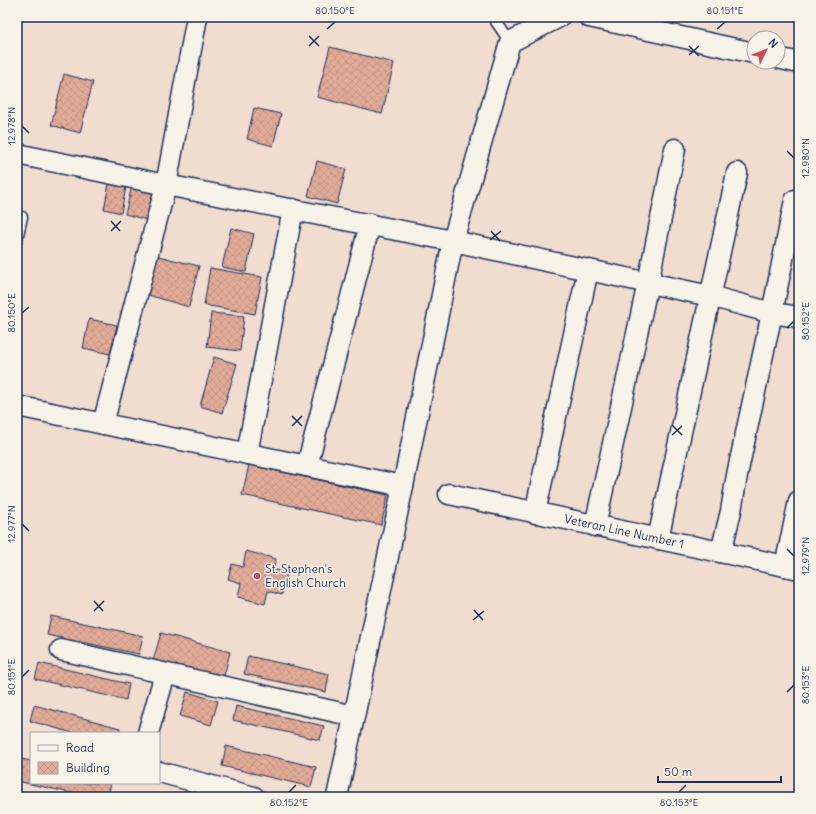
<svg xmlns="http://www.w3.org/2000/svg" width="816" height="814" viewBox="0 0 816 814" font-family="Delius,sans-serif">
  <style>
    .building { fill: url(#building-cross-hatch); stroke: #1b2f5e }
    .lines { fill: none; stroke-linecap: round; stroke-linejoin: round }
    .service-casing { stroke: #1b2f5e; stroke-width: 13 }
    .minor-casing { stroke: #1b2f5e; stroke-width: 23 }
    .service { stroke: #f7f3e8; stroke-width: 10 }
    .minor { stroke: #f7f3e8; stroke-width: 20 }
    .ticks { fill: none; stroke: #1b2f5e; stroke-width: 1.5 }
    .poi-dot { fill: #d1495b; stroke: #f7f3e8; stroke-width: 1.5 }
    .labels { text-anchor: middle; stroke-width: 3; stroke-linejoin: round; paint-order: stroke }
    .street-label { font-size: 12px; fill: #1b2f5e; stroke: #f7f3e8 }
    .poi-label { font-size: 12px; fill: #1b2f5e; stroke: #f7f3e8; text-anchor: start }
    .neatline { fill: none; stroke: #1b2f5e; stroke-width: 1.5 }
    .ticks-label { font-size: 10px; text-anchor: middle; fill: #1b2f5e }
  </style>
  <defs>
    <pattern id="building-cross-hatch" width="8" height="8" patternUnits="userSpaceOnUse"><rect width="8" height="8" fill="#e2ab98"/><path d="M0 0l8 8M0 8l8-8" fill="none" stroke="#c19385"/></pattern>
  </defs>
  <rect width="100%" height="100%" fill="#f1ddd0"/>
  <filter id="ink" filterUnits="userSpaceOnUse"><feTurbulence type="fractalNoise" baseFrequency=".025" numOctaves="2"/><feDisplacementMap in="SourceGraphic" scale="8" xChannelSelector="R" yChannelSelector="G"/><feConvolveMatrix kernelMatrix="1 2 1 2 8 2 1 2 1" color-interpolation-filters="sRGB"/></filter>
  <g filter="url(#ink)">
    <path class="building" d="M330,47L394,63L382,114L317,97Z
      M64,74L93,82L80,133L51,125Z
      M254,108L281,114L273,146L247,139Z
      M317,161L346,169L337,204L308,196Z
      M133,182L159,189L150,221L125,214Z
      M109,184L126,187L121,213L104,209Z
      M231,228L254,234L246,272L222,267Z
      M154,255L199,266L189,307L148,295Z
      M210,268L262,277L255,314L204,305Z
      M211,313L244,316L240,351L207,347Z
      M89,319L117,325L110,354L83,348Z
      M214,357L237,364L222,413L200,406Z
      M249,465L388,495L381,525L242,495Z
      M246,551L276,559L273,569L287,573L282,595L268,591L265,604L238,597L241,583L228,579L232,564L243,567Z
      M51,616L143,636L139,654L47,635Z
      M161,633L230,652L223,680L153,661Z
      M248,656L329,674L326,692L244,674Z
      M39,663L129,684L126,700L35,679Z
      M187,692L218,701L211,725L180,716Z
      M34,705L120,728L119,733H73L30,721Z
      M236,706L324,726L320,740L233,720Z
      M226,746L316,767L311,787L222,766Z
      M21,759L31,761V783H111L108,797H89L17,781Z"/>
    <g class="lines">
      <g class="service-casing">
        <path id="service" d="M493,17L510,42
          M17,239L22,217"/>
      </g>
      <g class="minor-casing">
        <g id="minor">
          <path d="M589,17L754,53"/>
          <path d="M778,58L799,63"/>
          <path d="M17,154L166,185L453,241L710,296L772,313L799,317"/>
          <path d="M17,406L403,486"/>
          <path d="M103,424L166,185L197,17"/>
          <path d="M247,454L293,209"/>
          <path d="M307,466L370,224"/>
          <path id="s1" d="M449,494L799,569"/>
          <path d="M535,513L588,270"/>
          <path d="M595,526L648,283L675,149"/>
          <path d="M658,539L737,173"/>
          <path d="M721,552L731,511L737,475L772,313L795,200"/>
          <path d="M785,566L799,501"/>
          <path d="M61,650L354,716"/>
          <path d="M148,733L165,674"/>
          <path d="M159,772L254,797"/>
          <path d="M337,797L403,486L453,241L510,42L559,17"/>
        </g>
      </g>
      <use href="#service" class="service"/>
      <use href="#minor" class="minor"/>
    </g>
  </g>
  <path class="ticks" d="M327,29L335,22M717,29L725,22M309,36L319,46M309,46L319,36M689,46L699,56M689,55L699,46M22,126L29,133M787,151L794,158M111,221L120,231M111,231L121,221M491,231L500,241M490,240L501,231M22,313L29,307M787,328L794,321M292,416L302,426M672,425L682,435M292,426L302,416M672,435L682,426M22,524L29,531M787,549L794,556M94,601L103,611M474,610L483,620M94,611L104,601M473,620L484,611M22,677L29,670M787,692L794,685M289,792L296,785M679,792L686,785"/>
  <circle class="poi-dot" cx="257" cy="576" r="4"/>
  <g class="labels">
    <g class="street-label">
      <text dy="4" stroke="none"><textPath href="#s1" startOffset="179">Veteran Line Number 1</textPath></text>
    </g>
    <g class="poi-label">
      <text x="265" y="573">St. Stephen's<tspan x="265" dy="14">English Church</tspan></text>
    </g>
  </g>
  <rect width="816" height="814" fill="none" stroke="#f7f3e8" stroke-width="44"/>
  <rect x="30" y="732" width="130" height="52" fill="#f7f3e8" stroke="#9fa5b1"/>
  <rect x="38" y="745" width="20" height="6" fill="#f7f3e8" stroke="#9fa5b1"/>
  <text x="66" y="752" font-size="12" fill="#1b2f5e">Road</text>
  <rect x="38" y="762" width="20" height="12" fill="url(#building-cross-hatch)" stroke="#9fa5b1"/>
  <text x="66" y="772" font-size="12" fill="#1b2f5e">Building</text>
  <g transform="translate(766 50) rotate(47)"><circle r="19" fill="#f7f3e8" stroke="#9fa5b1"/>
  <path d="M0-3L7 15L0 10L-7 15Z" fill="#d1495b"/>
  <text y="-6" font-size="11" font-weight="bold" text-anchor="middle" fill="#1b2f5e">N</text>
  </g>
  <path d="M658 776v6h123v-6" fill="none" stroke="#1b2f5e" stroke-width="2"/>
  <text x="664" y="776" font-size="12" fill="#1b2f5e" stroke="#f7f3e8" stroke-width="3" paint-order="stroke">50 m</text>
  <rect x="22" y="22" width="772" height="770" class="neatline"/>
  <g class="ticks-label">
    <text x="335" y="14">80.150°E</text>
    <text x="725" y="14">80.151°E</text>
    <text transform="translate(11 126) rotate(-90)" y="4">12.978°N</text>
    <text transform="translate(805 158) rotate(-90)" y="4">12.980°N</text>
    <text transform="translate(11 313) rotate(-90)" y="4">80.150°E</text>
    <text transform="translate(805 321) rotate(-90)" y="4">80.152°E</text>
    <text transform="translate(11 524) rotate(-90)" y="4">12.977°N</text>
    <text transform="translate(805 556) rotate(-90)" y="4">12.979°N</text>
    <text transform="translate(11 677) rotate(-90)" y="4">80.151°E</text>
    <text transform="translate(805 685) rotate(-90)" y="4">80.153°E</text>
    <text x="289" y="806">80.152°E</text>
    <text x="679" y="806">80.153°E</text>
  </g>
</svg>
